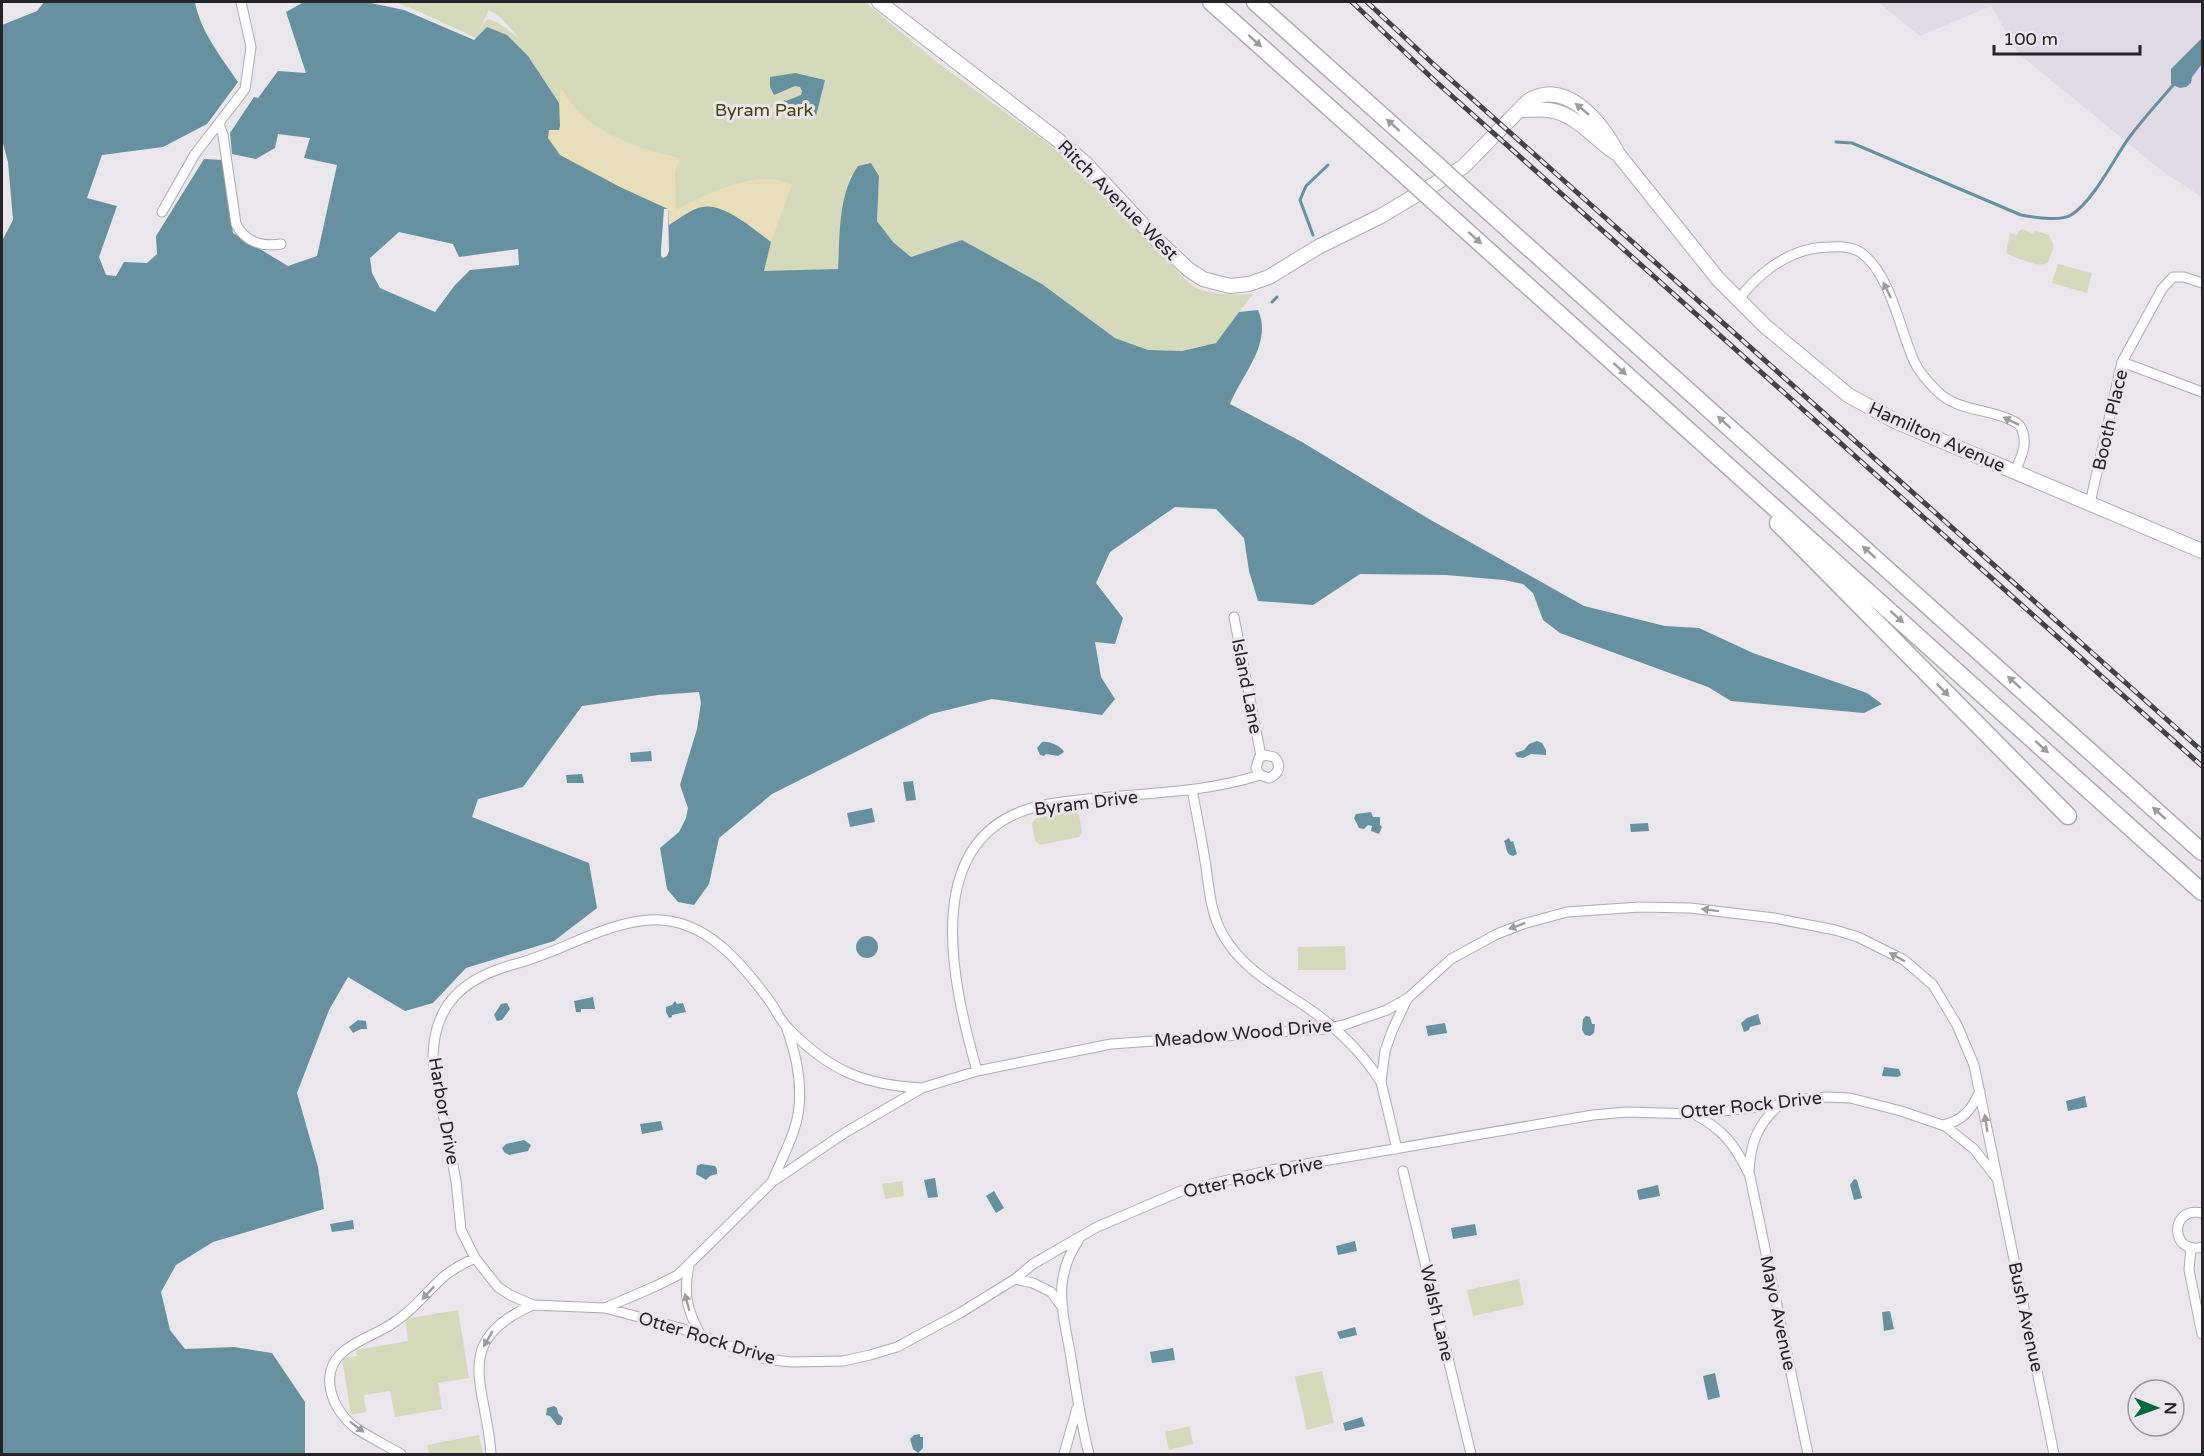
<svg xmlns="http://www.w3.org/2000/svg" width="2204" height="1456" viewBox="0 0 2204 1456" font-family="'Varela Round',sans-serif">
  <style>
    .built { fill: #e0dae6 }
    .green { fill: #d6dabc; fill-rule: evenodd }
    .sand { fill: #e8deb9 }
    .water { fill: #67919f; fill-rule: evenodd }
    .pier { fill: #e9e6ec }
    .lines { fill: none; stroke-linecap: round; stroke-linejoin: round }
    .stream { stroke: #67919f; stroke-width: 3 }
    .street-casing { stroke: #adaaaf; stroke-width: 11 }
    .secondary-casing { stroke: #adaaaf; stroke-width: 16 }
    .highway-casing { stroke: #adaaaf; stroke-width: 19 }
    .street { stroke: #fff; stroke-width: 9 }
    .secondary { stroke: #fff; stroke-width: 14 }
    .highway { stroke: #fff; stroke-width: 16 }
    .rail-casing { stroke: #434244; stroke-width: 5 }
    .rail { stroke: #e9e6ec; stroke-width: 3; stroke-dasharray: 9; stroke-linecap: butt }
    .highway-bridge-casing { stroke: #adaaaf; stroke-width: 19; stroke-linecap: butt }
    .highway-bridge { stroke: #fff; stroke-width: 16 }
    .oneway { fill: #9d9c9d }
    .labels { text-anchor: middle; stroke-width: 6; stroke-linejoin: round; paint-order: stroke }
    .park-label { font-size: 18px; fill: #434707; stroke: #e9e6ec }
    .street-label { font-size: 18px; fill: #252426; stroke: #e9e6ec }
  </style>
  <rect width="100%" height="100%" fill="#e9e6ec"/>
  <path class="built" d="M1878,2H2202V197L2162,171L2018,53L1991,6L1920,36Z"/>
  <path class="green" d="M395,2H865L938,63L1059,152L1091,183L1192,286C1213,296 1231,295 1253,294L1216,343L1181,351L1148,350L1115,338L1042,284L962,240L912,257L893,242L877,221L879,176H850L842,209L838,269L764,272L653,249L505,49C467,36 433,16 395,2ZM489,10L500,17L520,39C509,32 501,21 487,19L479,31Z
    M2022,229L2032,233L2036,231L2049,235L2054,246L2048,263C2038,268 2016,258 2006,253L2010,233L2017,235L2019,231Z
    M2058,264L2092,273L2087,293L2052,283Z
    M1074,812L1079,815L1082,832L1079,837L1040,845L1035,841L1032,823L1036,818Z
    M1345,946L1346,970H1298V947Z
    M902,1181L904,1196L885,1199L882,1184Z
    M1519,1279L1524,1305L1473,1316L1467,1290Z
    M458,1310L469,1378L438,1383L442,1409L395,1417L390,1391L364,1395L366,1412L351,1415L342,1358L357,1356L356,1350L408,1341L405,1319Z
    M1322,1371L1334,1423L1307,1430L1295,1377Z
    M1189,1426L1193,1444L1169,1450L1165,1432Z
    M479,1435L483,1454H429L427,1445Z"/>
  <path class="sand" d="M560,87C567,96 574,109 583,116C610,140 646,150 680,158L675,172L676,210C702,196 739,178 769,179C777,179 785,182 792,184L771,242L764,272L704,244L547,164L539,126L560,118Z"/>
  <path class="water" d="M44,2H195C200,31 222,58 238,82L207,124L163,147L102,155L87,198L117,206L99,257L106,275L116,276L124,262L147,263L157,254L156,236L204,159L223,160L233,233L288,266L317,256L337,165L304,158L310,138L278,134L275,148L256,159L232,154L230,133L254,97L258,98L278,71L306,73L286,12L304,2H366L404,10L474,40L487,27L507,35L528,56L559,103L560,126L559,130H549L548,138L560,155L620,187L668,209L669,225C679,219 691,209 702,207C723,202 755,230 771,242L764,271L838,269C840,235 838,194 858,166L871,163L879,176L877,221L893,242L911,257L962,240L1042,284L1115,338L1148,350L1182,351L1216,343L1239,312L1258,310C1273,343 1242,374 1230,404L1302,442L1429,519L1584,606L1665,626L1699,628L1753,653L1867,693L1882,704L1864,713L1731,701L1708,687L1560,633L1543,620L1533,593L1523,584L1504,580L1446,575L1360,574L1313,605L1258,601L1249,571L1244,538L1216,509L1175,507L1110,552L1096,583L1123,618L1115,644L1095,642L1101,677L1115,699L1102,715L992,699L931,714L772,794L719,838L709,884L694,905L678,902L667,889L660,848L679,832L686,818L688,808L680,785L697,729L701,703L699,692L658,695L582,706L523,787L478,799L472,817L589,863L597,908L554,941L466,968L433,1003L405,1011L348,977L329,1010L297,1093L318,1167L324,1209L213,1242L176,1265L161,1292L170,1330L185,1349L234,1347L272,1353L305,1402V1454H2V241L13,220L8,162L2,140V25L37,11ZM399,232L453,244L459,257L518,249L519,265L470,270L455,285L435,312L380,288L372,273L370,258Z
    M2202,38V64L2192,77L2191,83L2186,87L2180,88L2171,84V69Z
    M795,73L825,80L816,116L799,113L791,114L785,107H782L784,100L786,101L801,95L802,91L800,87L795,86L774,95L770,87V77Z
    M1537,741L1542,743L1546,750V755L1531,754L1523,758L1517,757L1515,753L1524,750L1529,744Z
    M1042,742C1049,741 1061,746 1064,752L1058,756L1046,754L1044,756L1040,755L1037,748Z
    M651,751L652,761L631,762L630,753Z
    M582,774L584,783H567L566,775Z
    M913,781L916,800L906,801L903,782Z
    M872,808L875,822L850,827L847,813Z
    M1371,812L1373,817H1380V825L1382,827L1379,834L1371,831L1372,826L1368,825L1364,829L1359,828L1354,818L1356,814Z
    M1648,823L1649,831L1631,832L1630,824Z
    M1509,838L1511,842L1513,841L1517,854L1513,856C1505,854 1507,847 1504,841Z
    M856 947a11 11 0 1 1 22 0a11 11 0 1 1-22 0Z
    M593,997L595,1009H581V1012H576L574,1001Z
    M675,1001L677,1004L683,1003L686,1012L672,1015V1017L669,1018L666,1012V1007L672,1005Z
    M507,1003L510,1009L502,1020L497,1021L494,1015L501,1004Z
    M1758,1014L1761,1024L1750,1027L1749,1030L1744,1032L1741,1023L1747,1018Z
    M1586,1016L1590,1017L1592,1024H1595L1594,1033L1590,1036L1585,1035L1582,1030L1583,1019Z
    M358,1020L366,1021L367,1029H361L353,1033L349,1027Z
    M1445,1023L1447,1033L1428,1036L1426,1026Z
    M1884,1067L1899,1069L1901,1075L1898,1077L1882,1076Z
    M2085,1096L2087,1107L2068,1111L2066,1101Z
    M661,1121L663,1130L642,1134L640,1124Z
    M524,1140L531,1145L528,1151L509,1155L504,1152L502,1148L506,1144Z
    M701,1164L715,1166L717,1169V1174L710,1176L706,1180L696,1174L697,1166Z
    M935,1178L938,1197L928,1198L924,1180Z
    M1854,1179L1857,1180L1862,1198L1854,1200L1850,1185Z
    M1658,1185L1660,1196L1639,1200L1637,1190Z
    M994,1191L1004,1208L996,1213L986,1196Z
    M353,1220L354,1229L332,1232L330,1224Z
    M1475,1224L1477,1235L1453,1239L1451,1228Z
    M1355,1241L1357,1251L1338,1255L1336,1246Z
    M1890,1311L1894,1329L1884,1331L1882,1312Z
    M1355,1327L1357,1335L1340,1339L1337,1332Z
    M1173,1348L1175,1360L1152,1363L1150,1352Z
    M1715,1373L1720,1397L1708,1400L1703,1376Z
    M554,1406L557,1408L558,1413L563,1418L561,1425H557L550,1416L546,1415L547,1408Z
    M1362,1417L1365,1426L1345,1431L1343,1423Z
    M920,1434V1437H923V1448L918,1453L913,1449L910,1439L914,1435Z"/>
  <path class="pier" d="M664,209H668L669,251L667,256L663,258L661,256V250Z"/>
  <g class="lines">
    <path class="stream" d="M1836,142L1852,143L2021,215C2034,217 2059,222 2071,215C2094,201 2115,156 2131,135C2145,117 2161,99 2176,82
      M1313,235L1300,200L1306,186L1328,165
      M1272,302L1277,297"/>
    <g class="street-casing">
      <path id="street" d="M219,124L223,135L236,224C245,242 262,247 281,244
        M162,212L195,154L245,89L251,47L241,2
        M1738,300C1757,275 1784,253 1816,248C1829,247 1847,244 1860,252C1890,272 1900,330 1914,361C1919,372 1927,381 1936,390C1958,413 1992,408 2015,422C2023,426 2025,437 2024,446C2023,455 2018,463 2015,472
        M2122,362L2202,392
        M2090,503L2122,362L2162,289L2173,277H2184L2202,283
        M1234,617L1261,756
        M1192,790C1197,815 1202,841 1206,867C1209,889 1211,913 1222,933C1242,971 1282,989 1315,1013C1341,1032 1364,1055 1381,1082
        M977,1071C951,979 916,827 1049,804C1119,792 1191,797 1260,775L1269,778C1279,774 1282,765 1274,757L1265,755L1259,758L1256,768L1260,775
        M922,1088C864,1085 830,1071 789,1029C781,1022 777,1012 771,1003C742,963 704,916 649,920C604,923 559,953 515,964C463,978 432,1005 433,1062L456,1181L461,1230L475,1258L498,1287L510,1295L533,1305L605,1308L680,1328L766,1359L791,1362L843,1361L870,1355L897,1347L960,1313L1015,1279L1033,1264L1097,1227L1181,1191L1271,1170L1593,1115L1627,1112L1694,1114L1778,1105L1804,1099L1827,1097L1850,1098L1901,1111L1945,1126L1974,1149L1998,1180
        M1778,1106C1757,1125 1750,1145 1749,1172L1808,1454
        M1694,1114C1722,1129 1734,1143 1748,1172
        M1943,1125C1963,1121 1972,1109 1980,1091
        M1397,1149L1381,1082L1385,1051L1392,1031L1407,999
        M1403,1171L1471,1454
        M772,1182C779,1165 788,1148 794,1130C805,1098 798,1060 787,1029
        M2202,1213C2168,1206 2171,1256 2202,1247
        M1078,1241C1069,1254 1064,1268 1062,1284C1060,1309 1067,1334 1071,1358C1076,1391 1081,1423 1089,1454
        M2191,1248L2189,1270L2202,1334
        M689,1265C683,1295 687,1310 701,1336
        M1015,1279L1033,1283L1051,1292L1063,1308
        M605,1308L656,1286L678,1275L772,1182L846,1132L922,1088L977,1071L1111,1044L1325,1029L1344,1025L1387,1010L1408,998L1451,959L1497,934L1523,924L1567,912L1640,907L1690,908L1774,918L1835,930L1858,937L1904,960L1933,985L1957,1025L1974,1065L2054,1454
        M401,1454C387,1446 371,1438 357,1429C332,1411 317,1373 344,1351C360,1338 380,1333 396,1321C413,1310 425,1294 440,1280C450,1270 462,1264 475,1258
        M491,1454C487,1387 449,1341 533,1305
        M1064,1454L1077,1408"/>
    </g>
    <g class="secondary-casing">
      <path id="secondary" d="M879,2L1059,141L1085,163L1158,241L1188,269L1203,279L1230,286L1249,284L1269,277L1318,247L1381,216L1463,167L1528,101C1567,77 1602,124 1618,154L1718,279L1765,326L1848,395L1897,422L2202,551
        M1520,110C1530,110 1539,109 1549,110C1577,114 1594,139 1616,153"/>
    </g>
    <g class="highway-casing">
      <path id="highway" d="M1211,2L1409,179
        M1255,2L1436,164
        M1459,185L2202,852
        M1431,199L2202,892
        M1778,523L2068,816"/>
    </g>
    <use href="#street" class="street"/>
    <use href="#secondary" class="secondary"/>
    <use href="#highway" class="highway"/>
    <g class="rail-casing">
      <path id="rail" d="M1352,2L1434,80L2202,766
        M1367,2L1430,61L2202,751"/>
    </g>
    <use href="#rail" class="rail"/>
    <g class="highway-bridge-casing">
      <path id="highway-bridge" d="M1436,164L1459,185
        M1409,179L1431,199"/>
    </g>
    <use href="#highway-bridge" class="highway-bridge"/>
  </g>
  <defs><path id="oneway-solid" d="M-6-.8H1V-3.2L6.5 0L1 3.2V.8H-6Z" transform="scale(1.5)"/></defs>
  <g class="oneway">
    <use href="#oneway-solid" transform="translate(1255 41) rotate(42)"/>
    <use href="#oneway-solid" transform="translate(1582 109) rotate(-140)"/>
    <use href="#oneway-solid" transform="translate(1393 125) rotate(-138)"/>
    <use href="#oneway-solid" transform="translate(1475 238) rotate(42)"/>
    <use href="#oneway-solid" transform="translate(1887 290) rotate(-116)"/>
    <use href="#oneway-solid" transform="translate(1620 369) rotate(42)"/>
    <use href="#oneway-solid" transform="translate(2011 421) rotate(-154)"/>
    <use href="#oneway-solid" transform="translate(1724 422) rotate(-138)"/>
    <use href="#oneway-solid" transform="translate(1869 552) rotate(-138)"/>
    <use href="#oneway-solid" transform="translate(1897 617) rotate(42)"/>
    <use href="#oneway-solid" transform="translate(2014 682) rotate(-138)"/>
    <use href="#oneway-solid" transform="translate(1943 690) rotate(45)"/>
    <use href="#oneway-solid" transform="translate(2042 747) rotate(42)"/>
    <use href="#oneway-solid" transform="translate(2159 813) rotate(-138)"/>
    <use href="#oneway-solid" transform="translate(1710 910) rotate(-173)"/>
    <use href="#oneway-solid" transform="translate(1517 926) rotate(160)"/>
    <use href="#oneway-solid" transform="translate(1897 957) rotate(-151)"/>
    <use href="#oneway-solid" transform="translate(1986 1123) rotate(-99)"/>
    <use href="#oneway-solid" transform="translate(428 1293) rotate(133)"/>
    <use href="#oneway-solid" transform="translate(687 1302) rotate(-105)"/>
    <use href="#oneway-solid" transform="translate(488 1339) rotate(120)"/>
    <use href="#oneway-solid" transform="translate(357 1427) rotate(37)"/>
  </g>
  <g class="labels">
    <g class="park-label">
      <text x="764" y="116">Byram Park</text>
    </g>
    <g class="street-label">
      <text transform="translate(1118 200) rotate(45)" y="6">Ritch Avenue West</text>
      <text transform="translate(2110 420) rotate(-77)" y="6">Booth Place</text>
      <text transform="translate(1937 437) rotate(24)" y="6">Hamilton Avenue</text>
      <text transform="translate(1247 686) rotate(79)" y="6">Island Lane</text>
      <text transform="translate(1086 803) rotate(-7)" y="6">Byram Drive</text>
      <text transform="translate(1243 1033) rotate(-5)" y="6">Meadow Wood Drive</text>
      <text transform="translate(1751 1105) rotate(-6)" y="6">Otter Rock Drive</text>
      <text transform="translate(444 1111) rotate(80)" y="6">Harbor Drive</text>
      <text transform="translate(1253 1177) rotate(-12)" y="6">Otter Rock Drive</text>
      <text transform="translate(1437 1313) rotate(77)" y="6">Walsh Lane</text>
      <text transform="translate(1778 1313) rotate(78)" y="6">Mayo Avenue</text>
      <text transform="translate(2026 1317) rotate(78)" y="6">Bush Avenue</text>
      <text transform="translate(707 1338) rotate(17)" y="6">Otter Rock Drive</text>
    </g>
  </g>
  <rect width="2204" height="1456" fill="none" stroke="#252426" stroke-width="6"/>
  <g transform="translate(2156 1408) rotate(91)"><circle r="28" fill="#e9e6ec" stroke="#9b989d" stroke-width="1.5"/>
  <path d="M0-4.5L10 22L0 15L-10 22Z" fill="#02693f"/>
  <text y="-9" font-size="16" font-weight="bold" text-anchor="middle" fill="#252426">N</text>
  </g>
  <path d="M1994 45v9h146v-9" fill="none" stroke="#252426" stroke-width="3"/>
  <text x="2003" y="45" font-size="18" fill="#252426" stroke="#e9e6ec" stroke-width="4.5" paint-order="stroke">100 m</text>
</svg>
